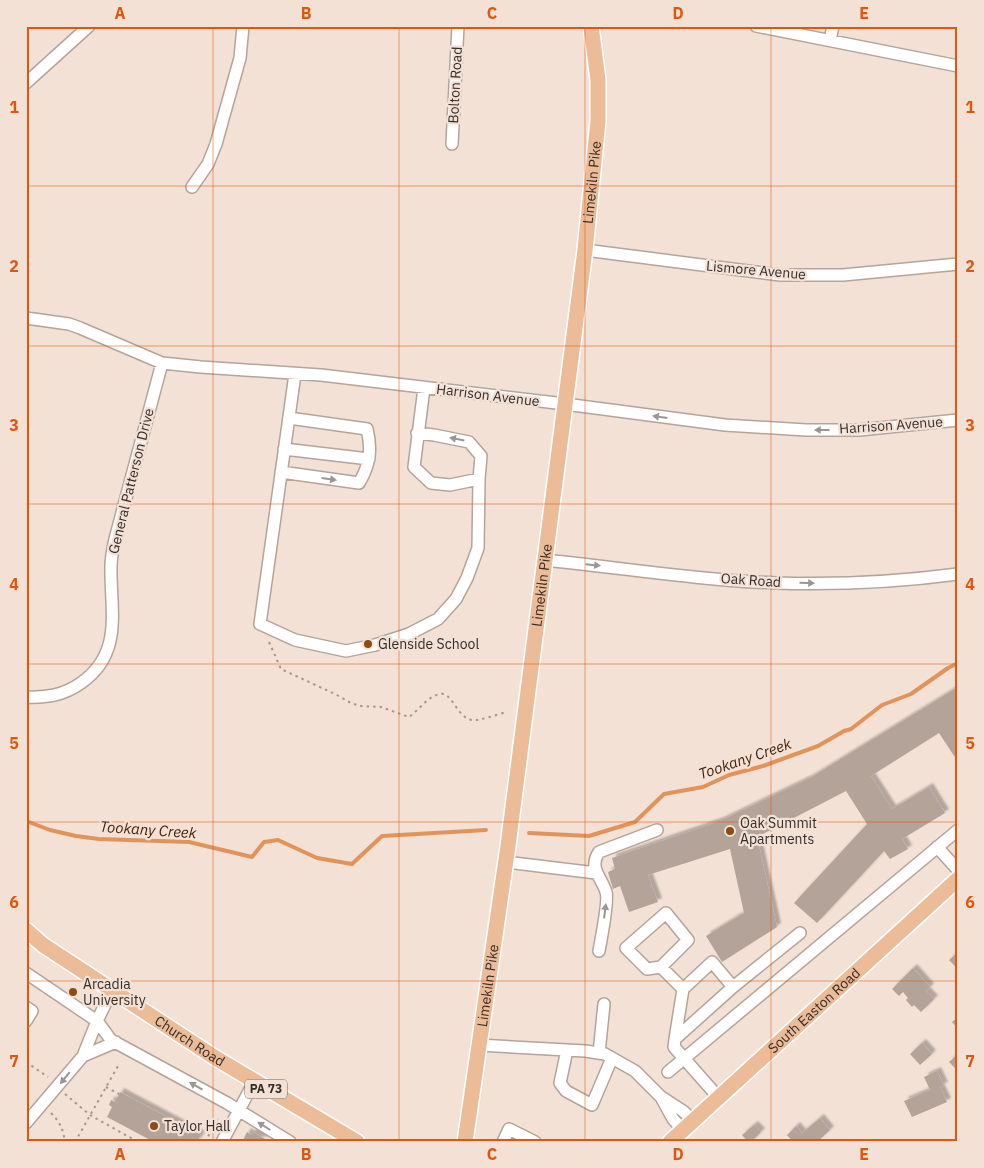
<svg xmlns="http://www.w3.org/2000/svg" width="984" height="1168" viewBox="0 0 984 1168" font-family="'IBM Plex Sans',sans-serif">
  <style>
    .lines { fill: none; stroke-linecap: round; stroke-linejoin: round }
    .stream { stroke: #e2935a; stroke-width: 4 }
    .building { fill: #b3a398; filter: url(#shadow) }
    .minor-casing { stroke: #b4a499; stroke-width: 14 }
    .major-casing { stroke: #fff; stroke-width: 18 }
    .path { stroke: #a5988f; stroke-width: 2; stroke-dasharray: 2.5 4; stroke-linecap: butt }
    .minor { stroke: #fff; stroke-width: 11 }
    .major { stroke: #ecbb98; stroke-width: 15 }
    .oneway { fill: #999694 }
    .grid { fill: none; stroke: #df570d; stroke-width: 1; stroke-opacity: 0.55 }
    .poi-dot { fill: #8c4c16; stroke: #f3e1d6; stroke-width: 2 }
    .labels { text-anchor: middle; stroke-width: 4.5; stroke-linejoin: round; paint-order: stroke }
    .shield { fill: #f3e1d6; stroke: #6d635c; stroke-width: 1 }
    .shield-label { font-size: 12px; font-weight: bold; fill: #332d28 }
    .street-label { font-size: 14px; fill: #332d28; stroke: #f3e1d6 }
    .poi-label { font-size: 14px; fill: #332d28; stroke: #f3e1d6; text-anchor: start }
    .water-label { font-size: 15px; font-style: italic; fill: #412209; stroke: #f3e1d6 }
    .neatline { fill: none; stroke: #df570d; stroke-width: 2 }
    .grid-label { font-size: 16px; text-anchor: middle; font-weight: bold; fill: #df570d }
  </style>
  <defs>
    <filter id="shadow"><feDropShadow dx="4" dy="-4" stdDeviation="1" flood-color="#0004"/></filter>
  </defs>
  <rect width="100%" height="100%" fill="#f3e1d6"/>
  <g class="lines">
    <path class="stream" d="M26,821L50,830L76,836L99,839L189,842L252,857L264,842L278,840L317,858L352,864L382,836L486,830
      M529,833L589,836L635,822L664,794L703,787L729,775L763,766L818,746L844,731L851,729L882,705L911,694L948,668L958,663"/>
  </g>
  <path class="building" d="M958,687V762L939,733L871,776L892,809L929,787L945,813L902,839L908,849L890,859L884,851L817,923L794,903L867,824L846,791L757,837L777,927L722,962L706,936L744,913L730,849L648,875L658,902L629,912L620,886L613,889L608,872L615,869L612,858L720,821L810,778Z
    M958,952V969L949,960Z
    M913,968L930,987L926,991L934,999L921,1012L914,1005L912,1007L906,1000L908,998L903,992L899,996L892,989Z
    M958,1017V1029L952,1022Z
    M922,1043L932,1054L920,1065L910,1054Z
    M958,1054V1071L949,1062Z
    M937,1071L944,1086L940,1087L947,1102L912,1117L904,1101L930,1090L924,1077Z
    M120,1092L201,1135L197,1142H154L107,1117L112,1107L109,1105L111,1100L115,1102Z
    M820,1118L830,1130L817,1142H793L787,1135L796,1126L802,1133Z
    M754,1125L761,1132L751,1142H748L742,1135Z
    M247,1132L251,1135L253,1132L267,1140L242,1142Z"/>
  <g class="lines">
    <g class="minor-casing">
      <path id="minor" d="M756,26L958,66
        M830,40L833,26
        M26,83L89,26
        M452,144L458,26
        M192,187L208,164L216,144L240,58L243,26
        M585,250L780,275H843L958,264
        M26,318L69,324L80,328L162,363L201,367L321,375L565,404L725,425L806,430H859L958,420
        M295,374L260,624L295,640L346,651L375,645L409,634L438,619L456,599L467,578L478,548L479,479
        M417,433L434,435L469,442L481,456L479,479L450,485L431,483L414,467L424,388
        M284,449L369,459
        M281,472L359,483C370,465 372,449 367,429L289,418
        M545,560C622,568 699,580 776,583C837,585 897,582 958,574
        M26,697C47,698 64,695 81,683C124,653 110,610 111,566C111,557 113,548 115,539L162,363
        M937,847L958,870
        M506,862L596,873
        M599,951C601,940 609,900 606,892C602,878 588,868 599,852L657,830
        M661,967L647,969L626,948L666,913L688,940L661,967L683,989
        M26,973L97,1021L112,990
        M733,987L800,933
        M26,1007L32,1011L26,1021
        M97,1021L111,1040L227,1103L290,1142
        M675,1039L733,987L712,962L683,989L675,1039L674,1047L719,1098
        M479,1045L585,1051L605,1054L635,1071L660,1096L683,1111L693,1121
        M567,1050L560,1083L566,1091L592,1105L612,1058
        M599,1053L604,1004
        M83,1056L116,1042
        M668,1072L958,830
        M661,1097L673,1119L683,1130
        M26,1123L83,1056L97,1021
        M222,1142L254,1082
        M503,1142L509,1129L535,1142"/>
    </g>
    <g class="major-casing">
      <g id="major">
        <path id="s1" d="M26,930L43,945L214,1057L357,1142"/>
        <path id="s2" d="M465,1142L508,846L585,250L598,121V80L591,26"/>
        <path id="s3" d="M670,1142L958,879"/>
      </g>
    </g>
    <path class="path" d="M269,642L281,669L337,695L351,703L360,706L381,707L409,717C419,710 428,696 440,694C452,691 457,718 472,720C480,721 498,714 507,712
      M26,1062L48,1077
      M106,1087L119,1094
      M65,1094L90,1115L138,1142
      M51,1113C60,1122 63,1129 65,1142
      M75,1142L118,1066
      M205,1142L218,1119"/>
    <use href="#minor" class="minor"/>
    <use href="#major" class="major"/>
  </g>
  <defs><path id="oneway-solid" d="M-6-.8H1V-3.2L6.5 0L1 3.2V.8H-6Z" transform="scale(1.25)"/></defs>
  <g class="oneway">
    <use href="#oneway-solid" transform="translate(660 417) rotate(-172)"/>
    <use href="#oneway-solid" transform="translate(822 430) rotate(180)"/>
    <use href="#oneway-solid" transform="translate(457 439) rotate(-169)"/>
    <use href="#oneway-solid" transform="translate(329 479) rotate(8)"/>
    <use href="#oneway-solid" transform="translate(593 565) rotate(6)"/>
    <use href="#oneway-solid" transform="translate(807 583) rotate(1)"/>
    <use href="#oneway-solid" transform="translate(605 911) rotate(-83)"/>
    <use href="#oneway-solid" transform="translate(65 1078) rotate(129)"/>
    <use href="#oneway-solid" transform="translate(196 1086) rotate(-151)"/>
    <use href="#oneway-solid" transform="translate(264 1126) rotate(-148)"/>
  </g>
  <path class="grid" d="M213,26V1142M399,26V1142M585,26V1142M771,26V1142M26,186H958M26,346H958M26,504H958M26,664H958M26,822H958M26,981H958"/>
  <g class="poi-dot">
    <circle cx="368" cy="644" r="5"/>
    <circle cx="730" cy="831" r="5"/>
    <circle cx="73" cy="992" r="5"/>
    <circle cx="154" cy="1126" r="5"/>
  </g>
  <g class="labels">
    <rect class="shield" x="245" y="1079.5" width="42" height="19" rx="4"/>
    <g class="shield-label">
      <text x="266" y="1093">PA 73</text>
    </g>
    <g class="street-label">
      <text transform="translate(455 85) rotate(-87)" y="5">Bolton Road</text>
      <text dy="5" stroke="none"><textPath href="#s2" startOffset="968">Limekiln Pike</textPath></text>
      <text transform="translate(756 270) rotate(5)" y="5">Lismore Avenue</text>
      <text transform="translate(488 395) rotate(7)" y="5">Harrison Avenue</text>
      <text transform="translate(891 425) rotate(-4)" y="5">Harrison Avenue</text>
      <text transform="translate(131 481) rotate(-76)" y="5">General Patterson Drive</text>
      <text transform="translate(751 580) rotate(4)" y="5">Oak Road</text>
      <text dy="5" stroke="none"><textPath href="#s2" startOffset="562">Limekiln Pike</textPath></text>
      <text dy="5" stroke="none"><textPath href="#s2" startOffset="158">Limekiln Pike</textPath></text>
      <text dy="5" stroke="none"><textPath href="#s3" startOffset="195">South Easton Road</textPath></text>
      <text dy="5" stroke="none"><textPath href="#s1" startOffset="198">Church Road</textPath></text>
    </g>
    <g class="poi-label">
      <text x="378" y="649">Glenside School</text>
      <text x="740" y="828">Oak Summit<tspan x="740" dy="16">Apartments</tspan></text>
      <text x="83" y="989">Arcadia<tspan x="83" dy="16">University</tspan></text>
      <text x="164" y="1131">Taylor Hall</text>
    </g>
    <g class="water-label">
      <text transform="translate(745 759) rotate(-19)" y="5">Tookany Creek</text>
      <text transform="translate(148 830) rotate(4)" y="5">Tookany Creek</text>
    </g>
  </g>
  <rect width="984" height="1168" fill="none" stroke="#f3e1d6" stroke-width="55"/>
  <rect x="28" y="28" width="928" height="1112" class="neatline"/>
  <g class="grid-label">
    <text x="120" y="19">A</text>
    <text x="306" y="19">B</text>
    <text x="492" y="19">C</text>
    <text x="678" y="19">D</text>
    <text x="864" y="19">E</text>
    <text x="14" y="113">1</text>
    <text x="970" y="113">1</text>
    <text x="14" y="272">2</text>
    <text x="970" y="272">2</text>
    <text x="14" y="431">3</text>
    <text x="970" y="431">3</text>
    <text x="14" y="590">4</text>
    <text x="970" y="590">4</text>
    <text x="14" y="749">5</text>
    <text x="970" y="749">5</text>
    <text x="14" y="908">6</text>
    <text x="970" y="908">6</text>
    <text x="14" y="1067">7</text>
    <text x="970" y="1067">7</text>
    <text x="120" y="1160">A</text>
    <text x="306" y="1160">B</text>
    <text x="492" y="1160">C</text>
    <text x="678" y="1160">D</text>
    <text x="864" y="1160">E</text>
  </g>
</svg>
